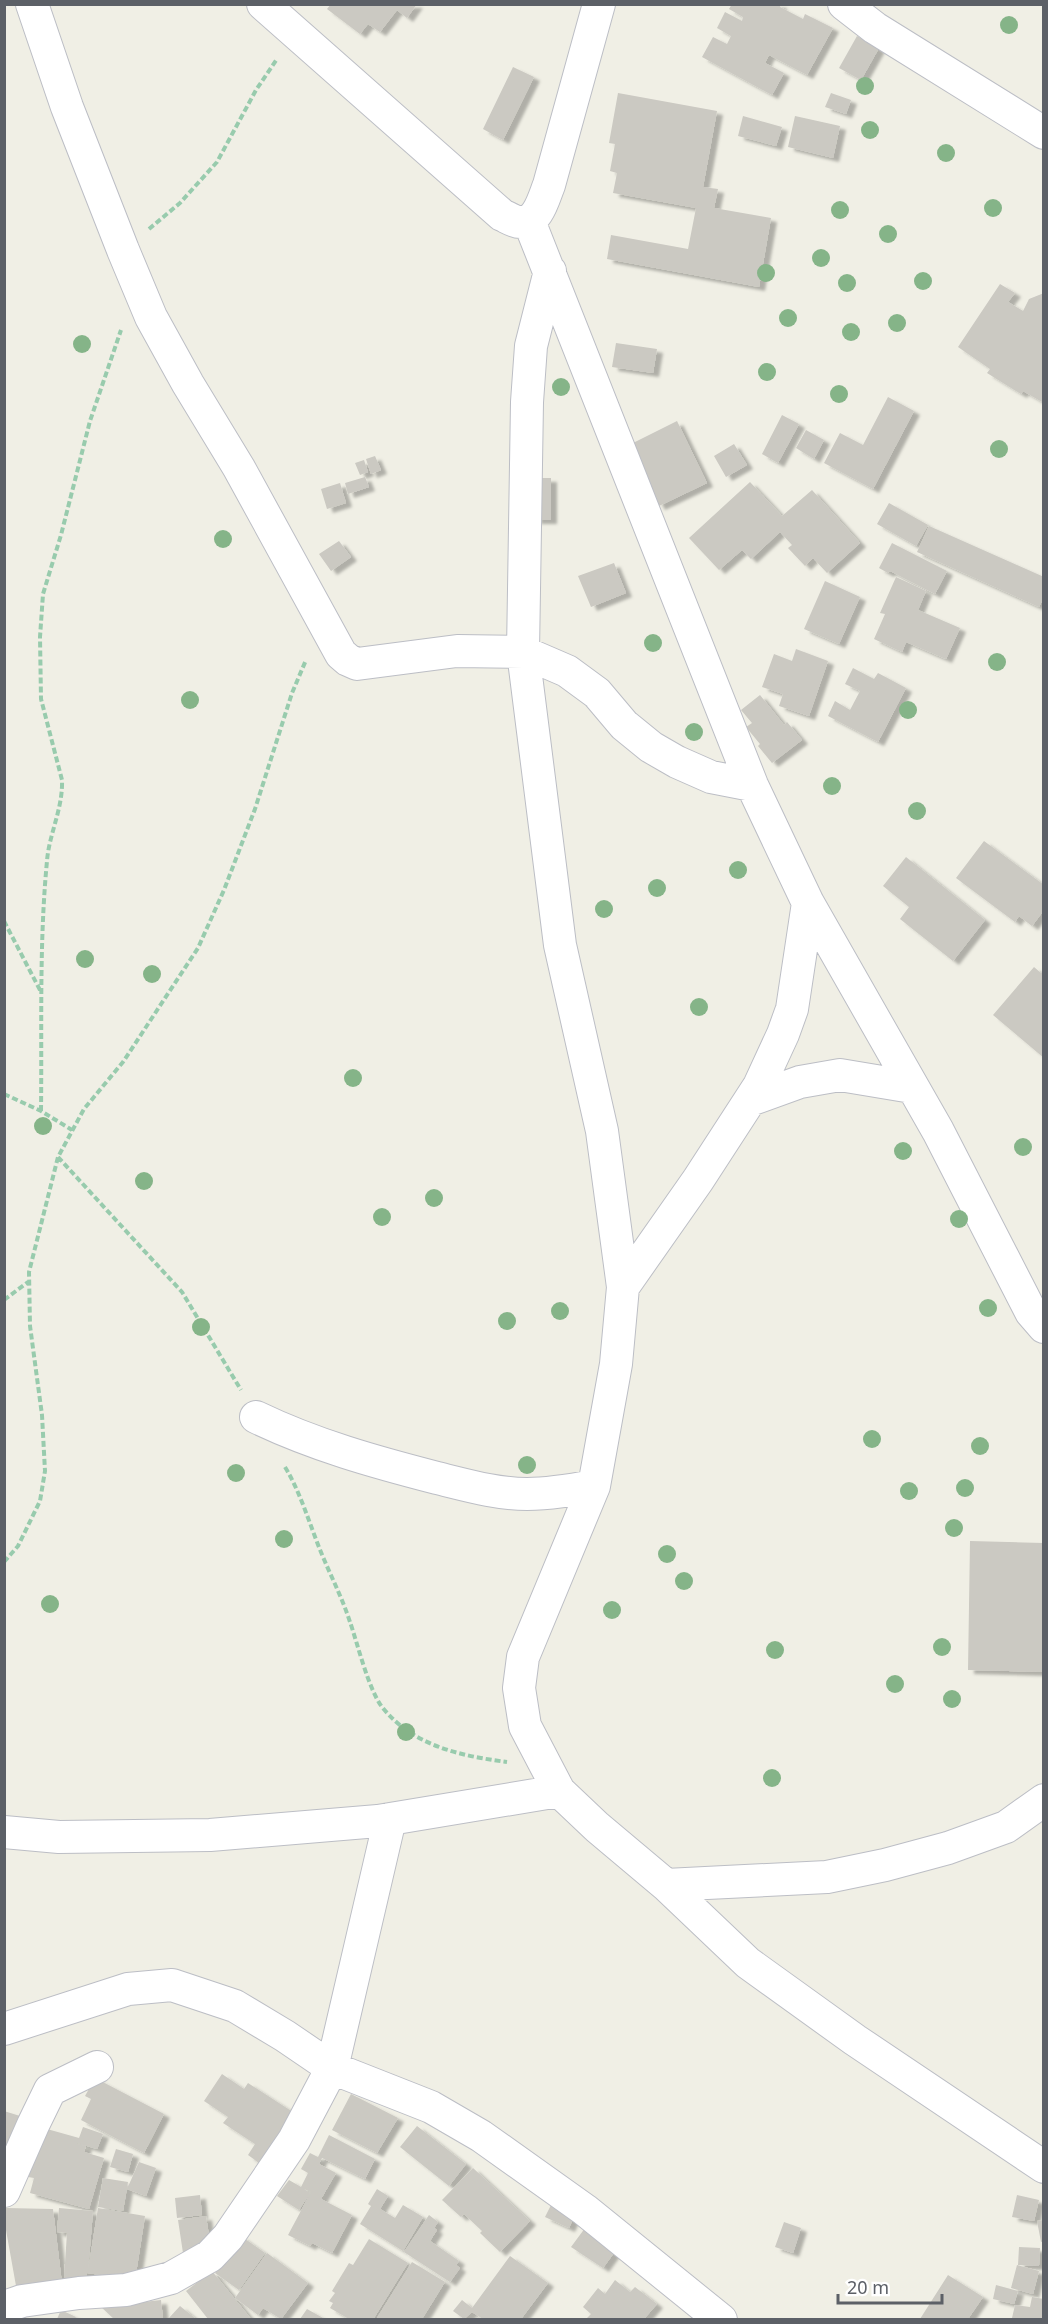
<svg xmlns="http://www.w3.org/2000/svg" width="1048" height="2324" viewBox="0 0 1048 2324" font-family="'Noto Sans',sans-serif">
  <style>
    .building { fill: #cbc9c2; filter: url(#shadow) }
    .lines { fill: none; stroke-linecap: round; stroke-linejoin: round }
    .minor-casing { stroke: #bcbec5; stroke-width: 34 }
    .path { stroke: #98cbad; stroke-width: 4; stroke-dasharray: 6 3; stroke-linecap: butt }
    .minor { stroke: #fff; stroke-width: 32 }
    .tree { fill: #85b488 }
  </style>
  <defs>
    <filter id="shadow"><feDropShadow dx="6" dy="4" stdDeviation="1.5" flood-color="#0004"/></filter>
  </defs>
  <rect width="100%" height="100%" fill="#f0efe5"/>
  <path class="building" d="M331,4H417L407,18L397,10L380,32L368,24L360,34L327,9Z
    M732,4H781L780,7L803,19L805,14L833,28L807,75L769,55L765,63L784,73L772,95L702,57L713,37L727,44L731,36L717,28L725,12L742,21L743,17L729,9Z
    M857,36L879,48L861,80L839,68Z
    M513,67L534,77L503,140L483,129Z
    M618,93L717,111L703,187L718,189L714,208L771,218L759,287L607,259L611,235L688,249L696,208L613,193L617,173L610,171L615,144L609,143Z
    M831,93L851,100L846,114L825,107Z
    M743,116L782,127L776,146L738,136Z
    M795,116L840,126L833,158L788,147Z
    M1000,284L1015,293L1008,302L1023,311L1029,299L1044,293V403L1023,391L1021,394L987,373L990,369L958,347Z
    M616,343L657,349L653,373L612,367Z
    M888,397L914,411L873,489L824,463L840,433L863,445Z
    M782,415L799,424L778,463L762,454Z
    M677,421L707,483L659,506L629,445Z
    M806,430L824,440L814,459L796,448Z
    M734,444L747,465L726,477L714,456Z
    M375,456L381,470L371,474L366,459Z
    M364,460L368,472L360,475L355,463Z
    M365,477L369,487L348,494L345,483Z
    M535,478H551V520H535Z
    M750,482L782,516L812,490L860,543L827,573L813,558L805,566L788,548L792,545L780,532L751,559L742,550L719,570L689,538Z
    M340,483L346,503L327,509L321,489Z
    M889,503L928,525L916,546L877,524Z
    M929,526L1044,577V597L1039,607L917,552Z
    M339,541L351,557L331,571L319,554Z
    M892,543L947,571L935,594L890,571L888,573L879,568Z
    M614,563L626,593L591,607L578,576Z
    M896,577L926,591L918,610L960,628L946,659L906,642L902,652L874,639L885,614L880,613Z
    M825,581L860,597L839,644L804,629Z
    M796,649L828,661L809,716L779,706L783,694L762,687L774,654L792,661Z
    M853,668L874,679L878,673L906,688L878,742L828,716L835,701L850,710L860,691L845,684Z
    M760,695L784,725L787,722L802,740L772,763L758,746L760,744L746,727L752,723L741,710Z
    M984,841L1044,885V910L1032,926L1019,916L1015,922L956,878Z
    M906,857L985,920L953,961L900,919L909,907L883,886Z
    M1034,967L1041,973L1044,970V1058L993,1015Z
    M970,1541L1044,1543V1672L968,1670Z
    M222,2074L244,2089L248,2083L299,2116L270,2171L248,2155L255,2144L223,2123L228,2117L204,2101Z
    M95,2078L164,2114L144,2153L81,2120L91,2099L85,2096Z
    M351,2094L398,2118L377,2153L332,2130Z
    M4,2111L20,2116L4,2162Z
    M417,2126L466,2164L449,2186L400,2147Z
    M83,2127L103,2134L97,2149L77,2143V2144L86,2146L84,2152L104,2158L89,2209L30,2193L34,2178L28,2177L37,2143L42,2144L47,2129L79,2138Z
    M329,2135L375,2159L365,2179L322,2158L319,2164L336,2173L321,2199L352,2215L332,2253L312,2243L310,2246L288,2235L311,2192L304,2189L310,2193L299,2210L277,2196L289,2180L301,2187L308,2173L301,2169L310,2153L318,2157Z
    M116,2149L133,2154L128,2172L110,2167Z
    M139,2162L156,2168L146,2196L127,2189Z
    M473,2168L530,2221L500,2252L480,2233L482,2231L464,2214L461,2217L442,2200Z
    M103,2178L128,2182L123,2211L98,2207Z
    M377,2189L388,2196L380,2209L395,2218L403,2205L423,2217L403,2251L360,2224L371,2206L368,2204Z
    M200,2195L202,2215L177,2218L175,2198Z
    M1017,2195L1039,2200L1034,2221L1012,2217Z
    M554,2199L577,2210L569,2228L545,2217Z
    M6,2208L53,2209L63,2292L18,2297L6,2230Z
    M59,2208L93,2211L88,2271L98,2208L145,2216L135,2280L87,2273V2280L64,2278L67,2233L57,2232Z
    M429,2215L438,2222L434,2228L437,2230L430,2241L459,2261L456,2265L460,2268L450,2282L404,2252Z
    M206,2216L211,2249L183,2253L178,2220Z
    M1044,2220V2241L1041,2242L1037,2221Z
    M784,2222L801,2228L793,2253L775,2247Z
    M588,2224L619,2246L603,2268L571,2247Z
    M241,2236L265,2253L239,2290L215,2273Z
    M369,2239L408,2263L374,2318L377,2319H349L330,2308L333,2303L329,2301L335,2293L332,2291L349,2263L353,2265Z
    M1019,2247L1040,2248L1039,2266L1018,2265Z
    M267,2253L308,2283L281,2319L263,2308L258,2315L235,2298Z
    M510,2256L548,2283L521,2319H483L472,2312L464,2319L453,2311L462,2300L472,2308Z
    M412,2262L445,2282L422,2319H380L377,2318Z
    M1017,2265L1039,2271L1033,2294L1011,2288Z
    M212,2271L251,2319H208L186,2291Z
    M948,2275L983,2297L968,2319H920Z
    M615,2280L630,2292L635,2287L657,2304L644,2319H586L591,2314L583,2307L598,2288L605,2294Z
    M996,2285L1018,2291L1014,2304L993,2299Z
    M1032,2297L1044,2299V2319L1012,2318L1015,2305L1030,2307Z
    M161,2300L163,2319H114L101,2307Z
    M180,2306L196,2319H168Z
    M307,2309L323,2318L322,2319H300Z
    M61,2310L76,2317L75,2319H57Z"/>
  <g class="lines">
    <g class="minor-casing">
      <path id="minor" d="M32,4L67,107L123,250L151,317L188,384L239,468L341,654L348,660L357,664L457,651L523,652L567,671L597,693L624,725L651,747L677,762L711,777L752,785
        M263,4L502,215C507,217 514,222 520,222C538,224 544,197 549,185L599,4
        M844,4L875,28L1044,133
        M529,221L752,785L808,903L938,1131L1031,1312L1044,1327
        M550,271L531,346L527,402L523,652L560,945L602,1131L623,1287L616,1364L594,1486L523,1657L519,1688L525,1726L559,1791L597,1827L666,1885L748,1963L855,2040L1044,2167
        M750,1100L800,1082L840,1075L912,1087
        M623,1287L698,1180L759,1086L783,1034L792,1009L808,903
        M256,1417C314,1445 375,1462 437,1478C466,1485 497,1494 527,1494C550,1494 572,1490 594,1486
        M4,1832L59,1837L210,1835L378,1821L559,1791
        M666,1885L827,1877L885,1865L948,1848L1006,1827L1044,1800
        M4,2029L128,1989L172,1985L235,2006L285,2036L332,2068L431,2107L481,2136L585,2210L721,2320
        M4,2191L33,2125L50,2090L97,2067
        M4,2307L22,2301L79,2293L126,2290L171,2278L210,2256L228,2237L294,2140L332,2068L390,1819"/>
    </g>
    <path class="path" d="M149,229L180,203L217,162L256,90L277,59
      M4,921L41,992
      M4,1094L41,1111L72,1130
      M41,1111C42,1028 39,944 47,861C49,834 63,809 62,780L41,699L40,637L43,594L61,535L90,421L121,330
      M58,1157L182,1292L241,1390
      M4,1300L28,1282
      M285,1467C299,1490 307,1516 317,1542C327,1569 341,1594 350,1622C358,1645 368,1688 382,1707C413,1746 461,1756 507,1762
      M4,1562L18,1546L40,1501L45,1471L42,1415L30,1326L29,1272L58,1157L84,1109L123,1062L198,948L224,890L255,809L292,693L306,660"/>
    <use href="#minor" class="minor"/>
  </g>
  <g class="tree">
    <circle cx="1009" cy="25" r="9"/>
    <circle cx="865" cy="86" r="9"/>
    <circle cx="870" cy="130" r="9"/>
    <circle cx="946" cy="153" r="9"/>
    <circle cx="993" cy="208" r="9"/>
    <circle cx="840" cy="210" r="9"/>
    <circle cx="888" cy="234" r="9"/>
    <circle cx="821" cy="258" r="9"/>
    <circle cx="766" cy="273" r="9"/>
    <circle cx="923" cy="281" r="9"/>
    <circle cx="847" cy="283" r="9"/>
    <circle cx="788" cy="318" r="9"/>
    <circle cx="897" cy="323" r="9"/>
    <circle cx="851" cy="332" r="9"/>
    <circle cx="82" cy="344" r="9"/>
    <circle cx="767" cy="372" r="9"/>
    <circle cx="561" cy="387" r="9"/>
    <circle cx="839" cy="394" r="9"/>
    <circle cx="999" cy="449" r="9"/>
    <circle cx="223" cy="539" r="9"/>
    <circle cx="653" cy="643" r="9"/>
    <circle cx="997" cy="662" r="9"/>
    <circle cx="190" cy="700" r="9"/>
    <circle cx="908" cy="710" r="9"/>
    <circle cx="694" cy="732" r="9"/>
    <circle cx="832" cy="786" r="9"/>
    <circle cx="917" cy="811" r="9"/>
    <circle cx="738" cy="870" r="9"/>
    <circle cx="657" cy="888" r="9"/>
    <circle cx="604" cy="909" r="9"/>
    <circle cx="85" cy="959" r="9"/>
    <circle cx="152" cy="974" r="9"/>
    <circle cx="699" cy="1007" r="9"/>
    <circle cx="353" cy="1078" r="9"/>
    <circle cx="43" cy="1126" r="9"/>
    <circle cx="1023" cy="1147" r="9"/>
    <circle cx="903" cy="1151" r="9"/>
    <circle cx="144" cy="1181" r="9"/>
    <circle cx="434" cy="1198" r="9"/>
    <circle cx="382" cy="1217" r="9"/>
    <circle cx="959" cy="1219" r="9"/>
    <circle cx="988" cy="1308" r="9"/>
    <circle cx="560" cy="1311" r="9"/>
    <circle cx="507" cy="1321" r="9"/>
    <circle cx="201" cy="1327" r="9"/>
    <circle cx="872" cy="1439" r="9"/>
    <circle cx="980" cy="1446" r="9"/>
    <circle cx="527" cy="1465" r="9"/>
    <circle cx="236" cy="1473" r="9"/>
    <circle cx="965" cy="1488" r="9"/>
    <circle cx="909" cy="1491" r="9"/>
    <circle cx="954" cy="1528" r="9"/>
    <circle cx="284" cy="1539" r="9"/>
    <circle cx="667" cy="1554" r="9"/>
    <circle cx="684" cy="1581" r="9"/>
    <circle cx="50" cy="1604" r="9"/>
    <circle cx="612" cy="1610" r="9"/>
    <circle cx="942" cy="1647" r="9"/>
    <circle cx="775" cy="1650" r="9"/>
    <circle cx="895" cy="1684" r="9"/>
    <circle cx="952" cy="1699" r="9"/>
    <circle cx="406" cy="1732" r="9"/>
    <circle cx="772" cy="1778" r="9"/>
  </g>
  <rect width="1048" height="2324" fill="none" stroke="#5c6067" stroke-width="12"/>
  <path d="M838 2294v9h104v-9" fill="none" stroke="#5c6067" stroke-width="3"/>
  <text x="847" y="2294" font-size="18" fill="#5c6067" stroke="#ffffff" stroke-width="4.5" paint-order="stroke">20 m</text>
</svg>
